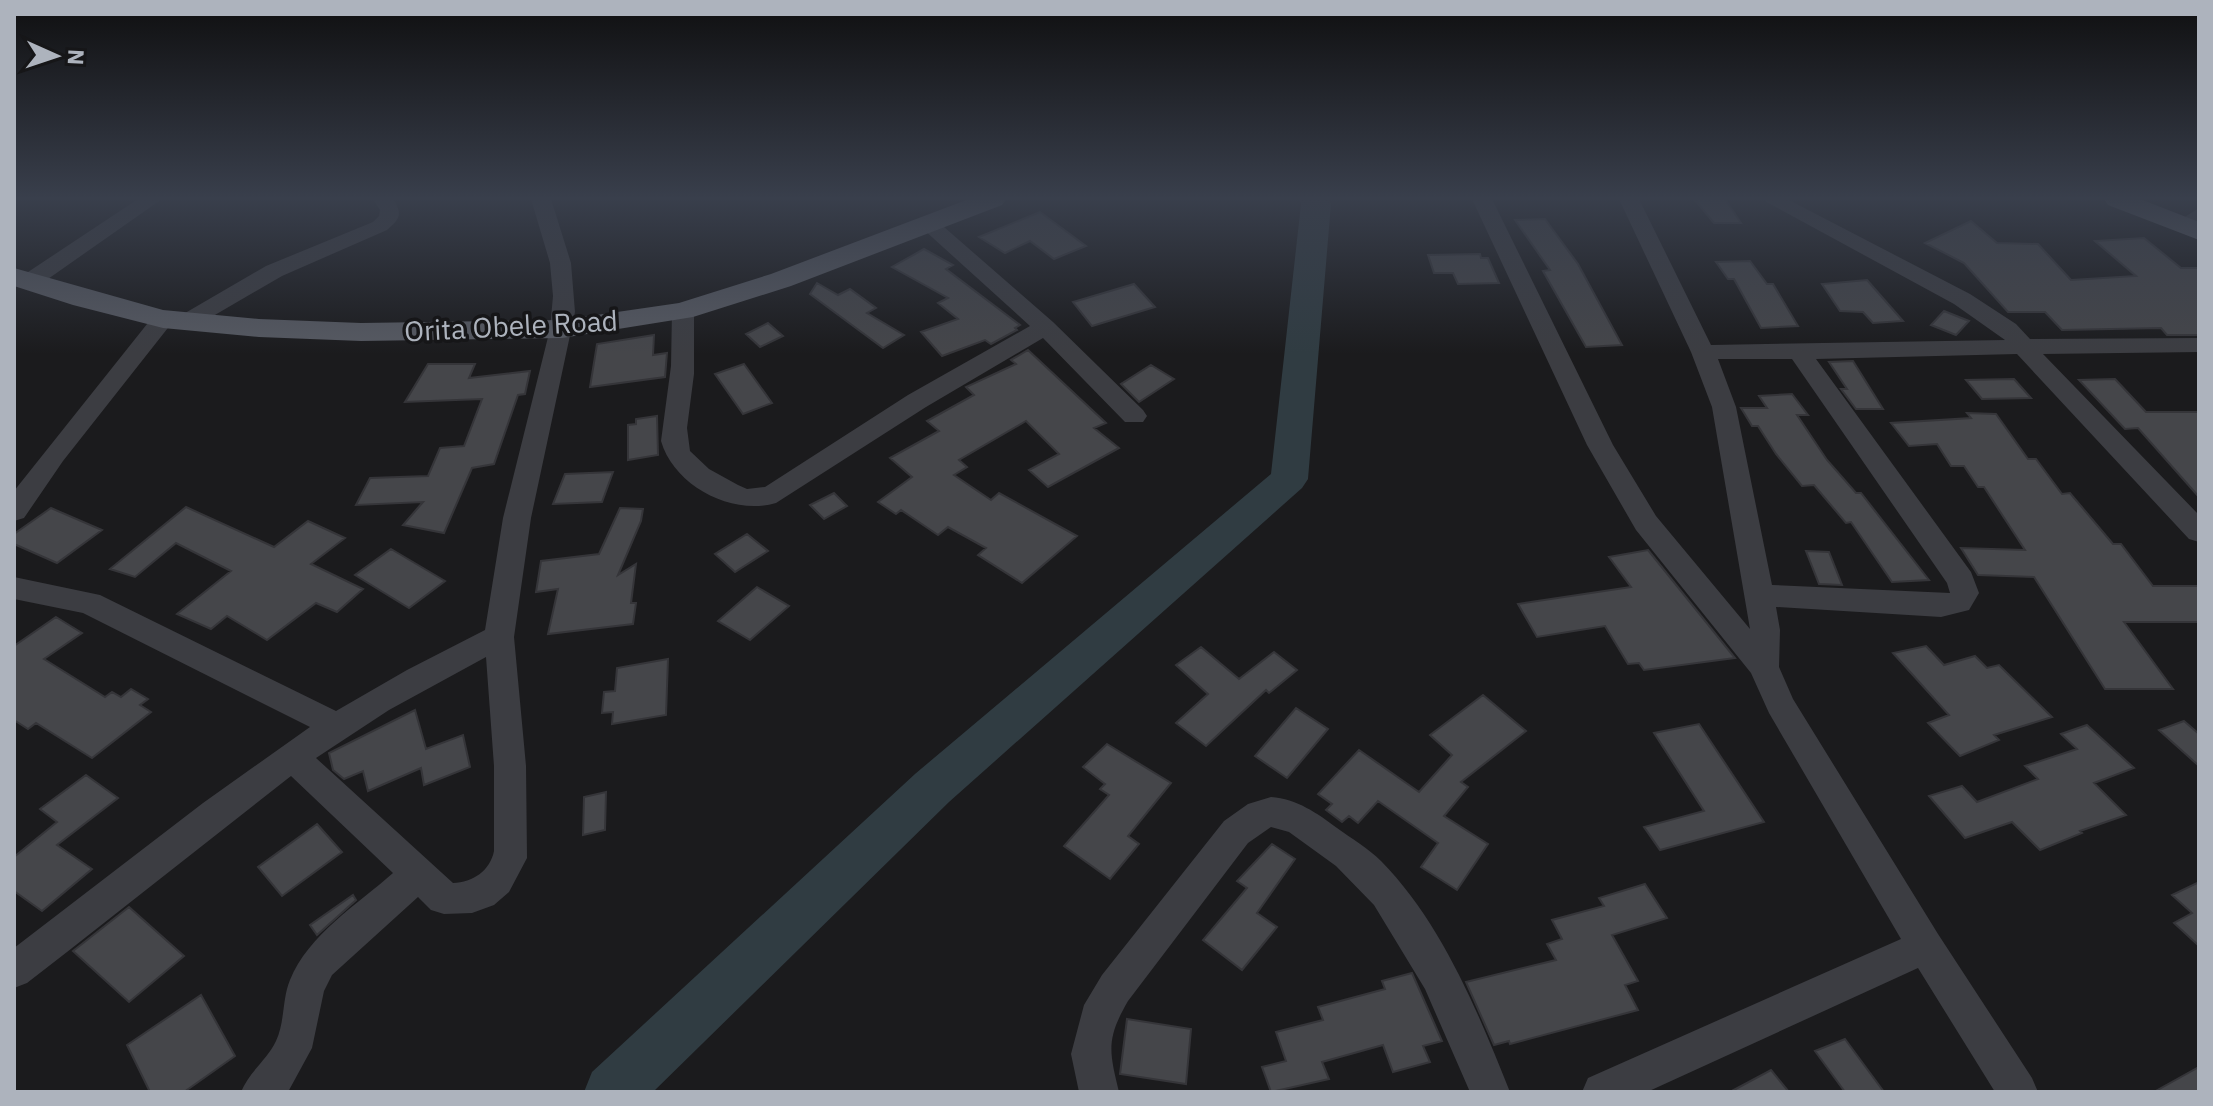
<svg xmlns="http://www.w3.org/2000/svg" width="2213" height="1106" viewBox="0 0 2213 1106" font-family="'IBM Plex Sans',sans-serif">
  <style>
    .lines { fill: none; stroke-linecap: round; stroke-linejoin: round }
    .river { fill: #303c42; fill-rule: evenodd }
    .building { fill: #45464a; stroke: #353539; stroke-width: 2 }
    .minor { fill: #3c3d42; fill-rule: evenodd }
    .major { fill: #575a62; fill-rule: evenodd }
    .labels { text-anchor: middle; stroke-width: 7; stroke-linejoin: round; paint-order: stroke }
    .street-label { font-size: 28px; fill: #adb3bd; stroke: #161618 }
  </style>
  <rect width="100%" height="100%" fill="#1b1b1d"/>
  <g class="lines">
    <path class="river" d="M1299,199H1328L1331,204L1308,479L1302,488L949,802L653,1092H584L592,1072L915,774L1271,474L1301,204Z"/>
  </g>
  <path class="building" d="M1694,199H1725L1741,223H1714Z
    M1040,212L1086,246L1054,259L1030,241L1005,253L979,237Z
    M1545,219L1578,264L1622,345L1586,347L1543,271L1550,270L1515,220Z
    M1971,221L1997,243L2038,244L2071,280L2136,276L2095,241L2144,238L2181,268H2199V335H2167L2161,328L2062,330L2045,312H2008L1964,263L1925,243Z
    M924,249L953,265L946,269L1020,325L1015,328L1017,330L991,344L985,340L942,356L921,332L958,319L938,303L948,298L892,267Z
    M1480,254L1481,258H1488L1499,283L1458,284L1453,273H1434L1428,255Z
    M1750,261L1767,284H1773L1798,326L1761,328L1734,279H1728L1716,262Z
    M1867,280L1903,321L1873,323L1863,312L1840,311L1822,284Z
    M817,283L838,295L850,289L876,308L867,313L904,335L883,348L810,294Z
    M1134,284L1155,307L1092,326L1073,302Z
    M1944,311L1969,321L1956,335L1931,325Z
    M768,323L783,336L760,347L746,334Z
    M654,335L653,355L667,353L665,377L590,387L597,344Z
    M1028,350L1106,423L1094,428L1119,448L1048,487L1029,470L1059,454L1026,421L959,460L967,467L954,475L991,500L999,493L1077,536L1022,583L978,555L986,548L948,527L938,535L901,510L896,514L878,502L912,477L890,458L939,431L927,421L974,395L966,387L1016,364L1011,360Z
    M1853,361L1883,409H1856L1841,389H1847L1829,362Z
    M428,364H475L469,378L530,371L525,394L518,395L494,464L472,468L444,533L403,525L423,502L356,505L370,478L428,476L440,448L464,446L482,399L405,402Z
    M744,364L772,403L743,414L715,374Z
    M1151,365L1174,379L1139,402L1121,384Z
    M2014,379L2031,398L1982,399L1966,380Z
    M2115,379L2146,412H2199V497L2138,428L2125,429L2079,380Z
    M1792,394L1808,415H1797L1827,460L1856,493H1861L1929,580L1892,582L1851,522L1846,523L1814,485L1802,486L1776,454L1758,426H1752L1741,408H1767L1759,396Z
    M1967,413L1996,414L2028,459H2036L2062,494L2070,493L2113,544H2121L2153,586H2199V622H2124L2173,689H2105L2034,577L1978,575L1961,548L2025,550L1984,487H1978L1964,466H1951L1937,444L1909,446L1891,423L1971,418Z
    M657,416L658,455L628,460V425L636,424V419Z
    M613,472L602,502L553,504L565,474Z
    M834,493L847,506L824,519L810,505Z
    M186,507L274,547L308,521L345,538L311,564L363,589L337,612L316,603L267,640L227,616L211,629L177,614L231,571L176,543L135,577L110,569Z
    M51,508L102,530L57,563L14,544V534Z
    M620,508L643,509L641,521L618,575L636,564L631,603H636L633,624L548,634L558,589L536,592L541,561L599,554Z
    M747,534L768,551L735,572L715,554Z
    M391,549L445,581L409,608L355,575Z
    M1648,550L1735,658L1644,670L1639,663L1628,664L1605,626L1537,637L1518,604L1631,587L1609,557Z
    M1806,551L1829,552L1842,585L1819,584Z
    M757,587L789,606L750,640L718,621Z
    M56,617L82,633L44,659L105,697L112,692L121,697L131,689L148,699L140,705L151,712L92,758L36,723L28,729L14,720V646Z
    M1926,646L1944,665L1975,656L1987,668L1999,665L2052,717L1994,735L1999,740L1960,756L1928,723L1949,715L1893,653Z
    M1201,647L1239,679L1274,652L1297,670L1269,693L1266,690L1206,746L1176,723L1208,694L1176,665Z
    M668,659L666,715L612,724L613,712L602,713L604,692L615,691L617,668Z
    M1483,695L1526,731L1461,782L1468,787L1444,816L1488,844L1457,890L1421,867L1438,843L1378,801L1358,823L1349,816L1342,822L1326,810L1332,804L1318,794L1359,750L1419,792L1452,755L1430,735Z
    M1296,708L1328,729L1287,778L1255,756Z
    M415,710L426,749L463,735L470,767L424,785L421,768L368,791L363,771L344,779L333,770L329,753Z
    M2184,721L2199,734V766L2159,730Z
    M1699,724L1764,822L1660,850L1644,827L1704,811L1654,733Z
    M2087,725L2134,768L2094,783L2126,815L2080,831L2082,833L2040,850L2012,822L1965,838L1929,796L1962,786L1977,802L2038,779L2025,766L2077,749L2061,734Z
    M1107,744L1171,783L1128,836L1139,844L1110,879L1064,846L1109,795L1100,789L1105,784L1083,767Z
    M86,775L118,798L57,845L92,869L42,911L14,891V857L57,822L40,809Z
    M606,792L605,830L583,835L584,797Z
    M317,824L342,852L282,896L258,867Z
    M1272,844L1295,859L1257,913L1277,927L1242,970L1203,940L1247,888L1237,881Z
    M2199,882V946L2174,923L2192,913L2172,895Z
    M1645,884L1667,918L1612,935L1638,981L1625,985L1638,1010L1510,1044L1509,1041L1494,1045L1466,982L1556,960L1547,944L1562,939L1552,920L1604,906L1599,898Z
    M353,895L356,900L317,935L310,925Z
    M129,907L184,956L129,1002L73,951Z
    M1412,973L1442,1041L1423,1046L1430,1062L1393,1072L1383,1045L1322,1062L1329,1079L1271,1092L1262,1067L1286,1061L1276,1032L1323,1020L1318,1007L1385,989L1382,981Z
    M201,995L235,1056L184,1092H150L127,1045Z
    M1127,1019L1191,1029L1186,1084L1120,1074Z
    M1845,1039L1884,1092H1845L1815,1051Z
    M2199,1067V1092H2154Z
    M1771,1070L1789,1092H1730Z"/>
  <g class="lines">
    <path class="minor" d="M138,199H162L38,286H22L19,281L22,276Z
      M373,199H393C403,214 400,219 387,230L282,276L196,326H180L177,321L180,316L266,266L373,222L379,216L380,210Z
      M531,199H551L571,263L575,312L531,518L514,637L526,766L527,858L509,892L494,905L472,913L444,914L431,910L418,897L332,975L324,991L312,1048L288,1092H241C249,1072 267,1060 276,1041C285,1022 282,999 290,980C308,935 358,904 393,873L291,776L67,952L27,983L14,988V948L203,803L310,727L83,613L14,599V577L100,595L336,711L407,670L485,630L503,518L550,329L553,296L550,263ZM486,657L494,766V851C490,871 473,882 453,883L316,758L389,710Z
      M1472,199H1492L1613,445L1656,516L1750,629L1712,407L1691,352L1619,199H1639L1711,345L2005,340L1954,304L1761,199H1787L1970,294L2016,324L2030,339L2199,338V352L2043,354L2199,515V542L2189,539L2017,354L1816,359L1971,572L1979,593L1969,610L1941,617L1776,607L1780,630L1779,667L1793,699L1938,934L2032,1078L2038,1092H1995L1918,968L1647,1092H1582L1588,1078L1901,939L1769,713L1751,673L1636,530L1587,445ZM1718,359H1792L1947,583L1950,593L1772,585L1736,407Z
      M2199,208V223L2189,229H2175L2172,225Z
      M929,218L936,220L1053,322L1143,410L1147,416L1143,422H1125L1043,338L926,407L776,503C732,516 674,486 661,441L671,366L672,311L675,306H691L694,311V374L687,428L690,451L709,469L738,485L747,489L765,487L908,395L1030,326L922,228L919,224L922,220Z
      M163,312L171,314L174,319L171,324L63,461L24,518L14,521V491L155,314Z
      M1271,797C1297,799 1317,813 1337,828C1352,839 1368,848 1381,861C1442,923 1478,1012 1510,1092H1470L1425,989L1374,905L1336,866L1289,832L1271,827L1248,843L1128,1001C1106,1039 1109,1051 1119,1092H1079L1071,1054L1084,1005L1102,975L1224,821L1248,804Z"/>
    <path class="major" d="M969,199H1006L1002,205L791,286L693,317L562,338L361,341L259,337L163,328L73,305L14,286V268L163,310L259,319L361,323L562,320L679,303L771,274Z
      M2104,199H2140L2199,222V240L2108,205Z"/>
  </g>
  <linearGradient id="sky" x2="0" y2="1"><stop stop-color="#0f0f10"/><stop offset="0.56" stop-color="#393f4c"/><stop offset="1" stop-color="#393f4c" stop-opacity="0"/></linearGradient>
  <rect width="2213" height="354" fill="url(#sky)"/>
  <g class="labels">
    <g class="street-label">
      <text transform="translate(511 326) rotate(-3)" y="10">Orita Obele Road</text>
    </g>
  </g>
  <rect width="2213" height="1106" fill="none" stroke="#adb3bd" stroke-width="32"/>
  <g transform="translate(56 56) rotate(93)" stroke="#161618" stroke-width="6" paint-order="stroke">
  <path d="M0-6L14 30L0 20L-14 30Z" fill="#adb3bd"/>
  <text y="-12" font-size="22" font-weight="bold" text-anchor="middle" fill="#adb3bd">N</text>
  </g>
</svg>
